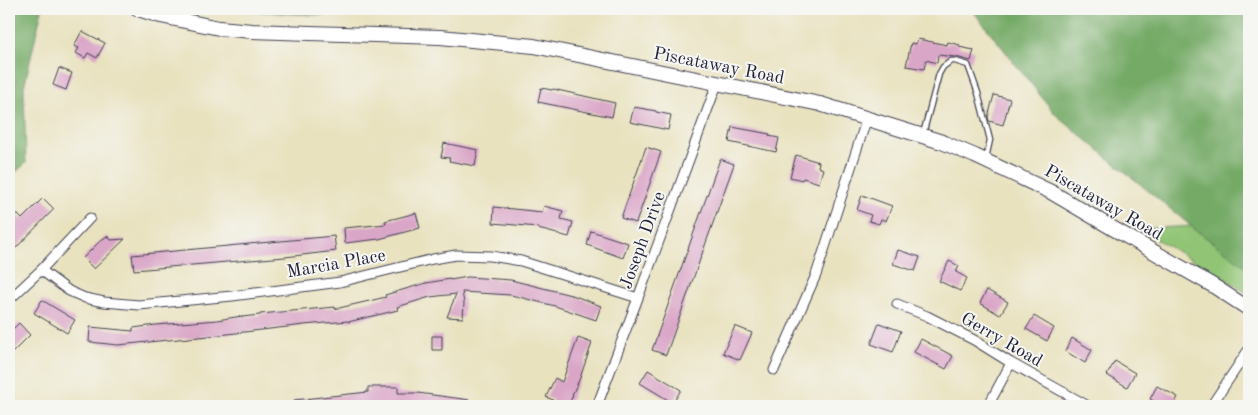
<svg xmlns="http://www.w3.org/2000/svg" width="1258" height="415" viewBox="0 0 1258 415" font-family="'Old Standard TT',serif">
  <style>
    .green { fill: #91c474; stroke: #5a7358 }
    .forest { fill: #74aa66; stroke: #4b6650 }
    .building { fill: #daa6c8 }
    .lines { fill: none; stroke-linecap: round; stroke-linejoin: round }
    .service-casing { stroke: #403f4f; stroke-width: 7 }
    .minor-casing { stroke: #403f4f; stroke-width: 11 }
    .primary-casing { stroke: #403f4f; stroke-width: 16 }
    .service { stroke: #fff; stroke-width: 4.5 }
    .minor { stroke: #fff; stroke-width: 9 }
    .primary { stroke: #fff; stroke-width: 14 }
    .labels { text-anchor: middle; stroke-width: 4; stroke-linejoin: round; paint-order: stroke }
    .street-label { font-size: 18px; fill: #22223b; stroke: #f6f6f2 }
  </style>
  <rect width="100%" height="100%" fill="#f6f6f2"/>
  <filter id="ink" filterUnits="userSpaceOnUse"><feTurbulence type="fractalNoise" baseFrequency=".02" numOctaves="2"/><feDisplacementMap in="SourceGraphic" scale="10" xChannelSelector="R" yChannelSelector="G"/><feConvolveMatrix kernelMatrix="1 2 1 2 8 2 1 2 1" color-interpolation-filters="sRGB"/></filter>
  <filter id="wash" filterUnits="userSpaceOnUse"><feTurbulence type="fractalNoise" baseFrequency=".0096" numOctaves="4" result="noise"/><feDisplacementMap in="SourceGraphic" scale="20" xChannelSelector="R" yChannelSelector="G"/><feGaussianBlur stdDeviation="1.12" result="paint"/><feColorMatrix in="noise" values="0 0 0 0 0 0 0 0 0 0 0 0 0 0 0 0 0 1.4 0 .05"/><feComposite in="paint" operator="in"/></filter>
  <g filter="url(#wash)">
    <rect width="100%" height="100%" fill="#e9e2bf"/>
    <path class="green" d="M1249,223V294L1217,274L1138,229Z"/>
    <path class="forest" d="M9,9H35L42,10L24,87L26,163L9,178Z
      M225,9H417L408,13L311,15L233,10Z
      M966,9H1249V269L1197,231L1056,115L973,11Z"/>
    <g id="blocks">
      <path class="building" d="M82,31L105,43L97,58L88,53L85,58L76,53L79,48L74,46Z
        M918,39L947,45L948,42L960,45L959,47L974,50L971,61L956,57L938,55L937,63L926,60L924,69L906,66L911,43L916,44Z
        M59,68L72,73L66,90L53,85Z
        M541,88L552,90L553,89L615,103L612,117L538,102Z
        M994,95L1010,99L1003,125L989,121L988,117Z
        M634,107L656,111V112L671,115L668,130L630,122Z
        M732,127L770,134L769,136L779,138L776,152L729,142Z
        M444,143L478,150L475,166L449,161L450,158L441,157Z
        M646,147L661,152L636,223L621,218Z
        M796,155L819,162L818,167L823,169L819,183L803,178L802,180L790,177Z
        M720,159L734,164L666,355L652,350Z
        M862,195L892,206L886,221L881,219L879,224L869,221L871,215L857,210Z
        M43,198L54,209L9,255V205L22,219Z
        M544,206L563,211L561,219L573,222L569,237L546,231L538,229V227L493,223L494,207L542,212Z
        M416,213L420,228L379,239L345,243L344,228L386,224L385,221Z
        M591,231L628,243L623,258L587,245Z
        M107,236L111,240L125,239L94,269L83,258L100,241Z
        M334,236L336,251L285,257L134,270L132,255Z
        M898,250L920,257L915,271L893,264Z
        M949,261L959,266L956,272L967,278L960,291L939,281Z
        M468,277L511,280L575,296L601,306L596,320L555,306L511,295L462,292L464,303L463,318L447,317L456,294L430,297L397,307L398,310L348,322V321L304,325L219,335L118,345L89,342L90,327L133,331V328L156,325L217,320L242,316V317L260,315V314L335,307V309L386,297L385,295L426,283L450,279V280Z
        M987,290L1008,302L1000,315L980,303Z
        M42,300L75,320L67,333L34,313Z
        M1034,316L1054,328L1047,341L1026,329Z
        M19,323L30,335L9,356V333Z
        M879,323L901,331L893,352L871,344Z
        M735,326L752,333L740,360L723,353Z
        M432,336H442V350H432Z
        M578,338L592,343L580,378L572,395H573L568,406H550L553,400L546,397L555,378L562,382Z
        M1072,338L1092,350L1085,363L1065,351Z
        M921,339L953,356L946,369L914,352Z
        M1115,361L1135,373L1127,387L1107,375Z
        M648,370L681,390L673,403L640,383Z
        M1157,386L1178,397L1173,406H1163L1150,399Z
        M368,387H398V393H418L470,400V406H295L294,400L368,392Z"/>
    </g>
  </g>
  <g filter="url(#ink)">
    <use href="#blocks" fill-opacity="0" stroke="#403f4f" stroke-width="1"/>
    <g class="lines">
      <g class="service-casing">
        <path id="service" d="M923,134L939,74L943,67L951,61H955L968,65L978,93L990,140L986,158"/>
      </g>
      <g class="minor-casing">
        <path id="minor" d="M41,270L69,291L85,298L104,302L139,305L232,296L340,282L433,259L456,255L491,256L521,261L638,298
          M9,300L41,270L90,218
          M897,304L927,316L974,340L1011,363L1088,406
          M774,370L816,275L867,118
          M597,406L638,298L717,84
          M988,406L1011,363
          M1211,406L1249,349"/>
      </g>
      <g class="primary-casing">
        <path id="primary" d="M138,9L161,16L219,28L252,31L310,33L440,37L534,46L820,104L942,142L975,156L1051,192L1114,229L1212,285L1249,309"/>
      </g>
      <use href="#service" class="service"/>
      <use href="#minor" class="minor"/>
      <use href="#primary" class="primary"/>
    </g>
  </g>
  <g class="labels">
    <g class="street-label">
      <text transform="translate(719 65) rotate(11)" y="6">Piscataway Road</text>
      <text transform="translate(1104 202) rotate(30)" y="6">Piscataway Road</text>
      <text transform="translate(642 240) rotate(-70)" y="6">Joseph Drive</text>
      <text transform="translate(336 263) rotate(-10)" y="6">Marcia Place</text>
      <text transform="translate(1002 339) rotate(30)" y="6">Gerry Road</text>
    </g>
  </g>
  <rect width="1258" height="415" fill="none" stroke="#f6f6f2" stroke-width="30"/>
</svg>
